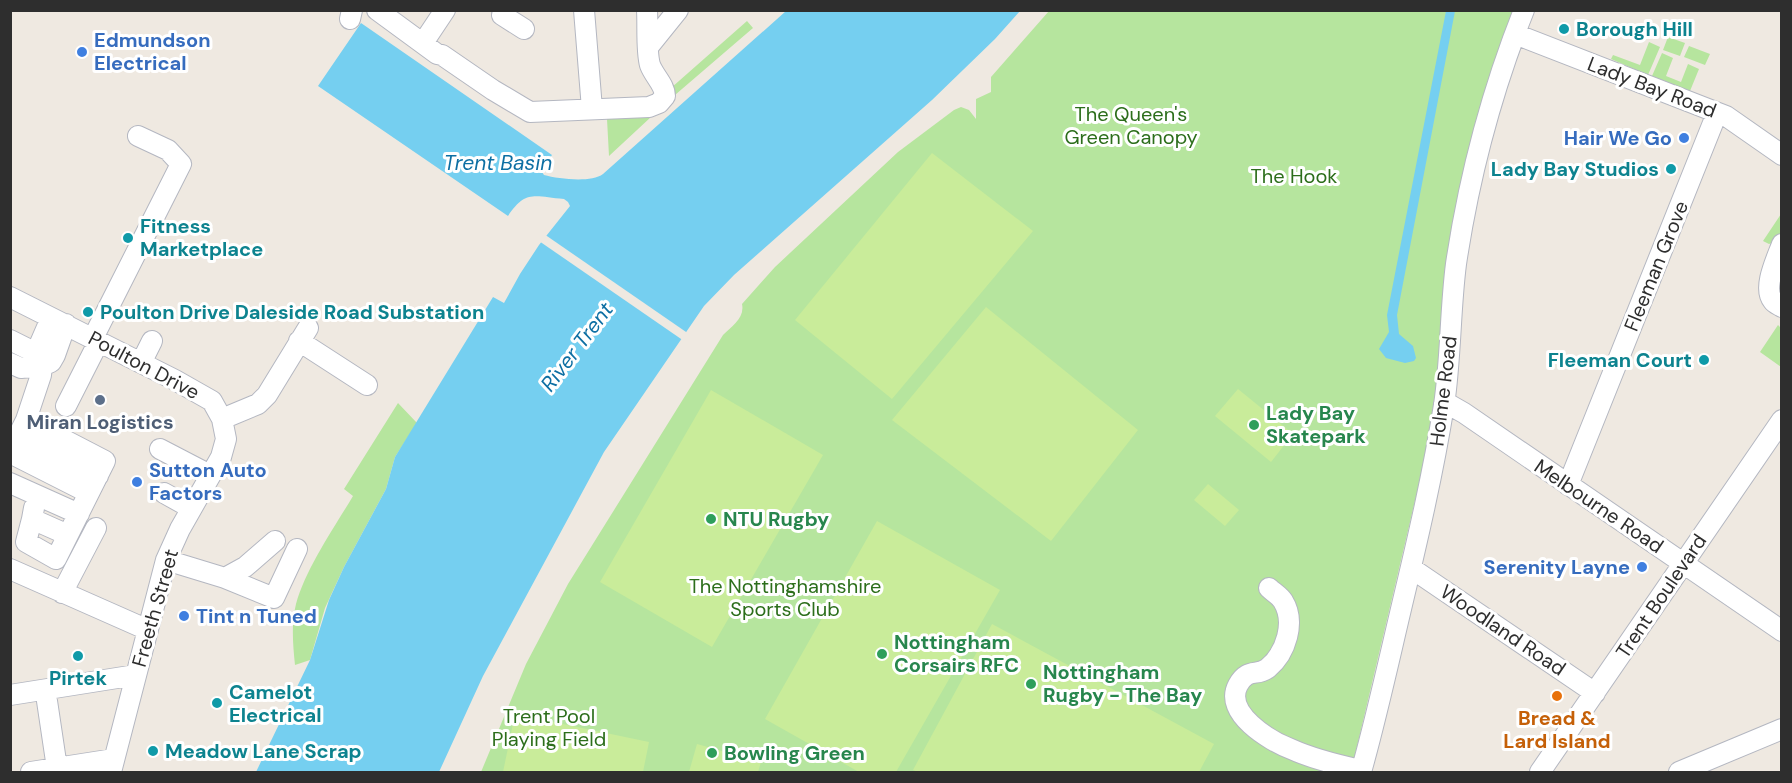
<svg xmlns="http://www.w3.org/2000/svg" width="1792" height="783" viewBox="0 0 1792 783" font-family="'DM Sans',sans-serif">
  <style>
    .green { fill: #b6e59e }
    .pitch { fill: #c9ec9a }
    .water { fill: #75cff0 }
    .pier { fill: #efe9e1 }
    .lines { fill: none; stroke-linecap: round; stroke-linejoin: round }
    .minor-casing { stroke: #b4b7c1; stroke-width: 22 }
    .minor { stroke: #fff; stroke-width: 20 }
    .culture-dot { fill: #0f9aa8; stroke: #fff; stroke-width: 2 }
    .shop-dot { fill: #3f7fe0; stroke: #fff; stroke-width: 2 }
    .service-dot { fill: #5c6f8a; stroke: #fff; stroke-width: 2 }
    .leisure-dot { fill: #2e9e5b; stroke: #fff; stroke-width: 2 }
    .food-dot { fill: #e8710a; stroke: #fff; stroke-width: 2 }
    .labels { text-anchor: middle; stroke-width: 6; stroke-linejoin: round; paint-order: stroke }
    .culture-label { font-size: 20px; font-weight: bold; fill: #0d838f; stroke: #fff; text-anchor: start }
    .shop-label { font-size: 20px; font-weight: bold; fill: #366cbe; stroke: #fff; text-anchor: start }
    .street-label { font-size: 20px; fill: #2e2e2e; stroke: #fff }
    .park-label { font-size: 20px; fill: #2c6e1b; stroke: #fff }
    .leisure-label { font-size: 20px; font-weight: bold; fill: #27864d; stroke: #fff; text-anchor: start }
    .service-label { font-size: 20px; font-weight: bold; fill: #4e5e75; stroke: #fff }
    .food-label { font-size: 20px; font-weight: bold; fill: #c56008; stroke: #fff }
    .water-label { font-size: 21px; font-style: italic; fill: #0d6fa3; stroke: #fff }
  </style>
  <rect width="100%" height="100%" fill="#efe9e1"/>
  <path class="green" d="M1049,11H1517L1441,371L1427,450L1351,772H481L526,664L568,584L723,335C732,326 745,318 742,304L775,267L898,152L954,110L961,107L969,110L976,119V99L991,92V77Z
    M747,21L753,28L675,95L671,88Z
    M1668,37L1685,43L1680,56L1663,50Z
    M1649,42L1660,47L1648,75L1611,59L1613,55L1640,65Z
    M1689,46L1710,54L1705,65L1684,57Z
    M1662,53L1673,58L1666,76L1681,82L1688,64L1699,69L1690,91L1652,76Z
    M651,117L609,156L607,119Z
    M1781,214V235L1775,242L1769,244L1763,241Z
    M1778,325L1781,328V367L1760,352Z
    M398,403L417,423L395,457L386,489L344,567L325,608L310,660L295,665C293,645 291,624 296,604C306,568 334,528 353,496L344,489Z"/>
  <path class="pitch" d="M932,153L1033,231L892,399L795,320Z
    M986,307L1138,430L1051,541L892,420Z
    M1238,389L1293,434L1271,462L1215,416Z
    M711,390L823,455L712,647L600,582Z
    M1208,484L1239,510L1225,526L1194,500Z
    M877,521L1000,590L896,772H859L765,719Z
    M992,624L1214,744L1199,772H918L913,770Z
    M515,714L649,742L643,772H503Z
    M697,744L761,762L758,772H689Z"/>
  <path class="water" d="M786,11H1020L995,39L932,100L734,275L704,306L604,452L483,676L439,772H256L310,660L329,600L344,567L386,489L395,457L493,297L504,303L520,274L539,245L570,206L568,202L564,199C535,197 526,189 508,216L318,86L361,23L552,155L543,168L542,172L544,175C559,179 591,183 603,174Z
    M1446,11H1455L1397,315L1399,334L1413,346L1416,358L1414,361L1405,363L1386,358L1379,349L1389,332L1387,315Z"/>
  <path class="pier" d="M544,234L689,334L684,341L539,241Z"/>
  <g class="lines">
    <g class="minor-casing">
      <path id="minor" d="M377,10L437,54L442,55L493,90L530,112L649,107L659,103L665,96C665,85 654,76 650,65C646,51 648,26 647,10
        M584,10L592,109
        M502,15L524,29
        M350,19L352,10
        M1515,34L1726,116L1782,155
        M423,43L445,10
        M649,46L678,10
        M1782,244C1777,258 1762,288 1773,301C1775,304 1779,305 1782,307
        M10,297L175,380L212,401L222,419L226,439L221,457L180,529L166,560L111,772
        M51,318L38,348L42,366L51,362L55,355L66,324
        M93,338L181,164L168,150L138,136
        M10,340L30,350L42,366L41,375L26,420
        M299,341L367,385
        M10,363L21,368L42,366
        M141,363L152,341
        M1444,404L1450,405L1464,413L1782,631
        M66,406L99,341
        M222,419L258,404L267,395L308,328
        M19,435L98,476
        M160,449L210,475
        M10,452L26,420L105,461L56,559L26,542L32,519
        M10,453L89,493
        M10,483L79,514
        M1568,485L1717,113
        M164,493L191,508
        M34,508L32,519L68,535
        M166,560L225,578L245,567L275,541
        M1411,568L1595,693
        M10,569L148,630
        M225,578L274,598L297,549
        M1269,588C1273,592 1280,596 1283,601C1296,622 1286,653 1268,668C1257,677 1248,667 1238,685C1223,713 1270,741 1291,749C1313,759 1338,765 1361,770
        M62,593L96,528
        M10,695L136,675
        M47,701L57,768
        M31,772L114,759
        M1361,772C1376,719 1388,664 1401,609C1417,542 1433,474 1444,405C1451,358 1450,311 1456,264C1469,177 1491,93 1524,10
        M1540,772L1782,420
        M1679,772L1782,729"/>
    </g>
    <use href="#minor" class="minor"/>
  </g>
  <g class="culture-dot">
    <circle cx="1564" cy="29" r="6"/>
    <circle cx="1671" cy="169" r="6"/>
    <circle cx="128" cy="238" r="6"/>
    <circle cx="88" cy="312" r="6"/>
    <circle cx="1704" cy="360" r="6"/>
    <circle cx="78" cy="656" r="6"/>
    <circle cx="217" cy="703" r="6"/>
    <circle cx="153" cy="751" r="6"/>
  </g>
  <g class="shop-dot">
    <circle cx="82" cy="52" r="6"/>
    <circle cx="1684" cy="138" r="6"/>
    <circle cx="137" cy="482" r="6"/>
    <circle cx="1642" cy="567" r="6"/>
    <circle cx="184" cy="616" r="6"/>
  </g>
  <circle class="service-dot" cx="100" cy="400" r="6"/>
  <g class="leisure-dot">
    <circle cx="1254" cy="425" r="6"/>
    <circle cx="711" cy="519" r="6"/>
    <circle cx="882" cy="654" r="6"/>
    <circle cx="1031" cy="684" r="6"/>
    <circle cx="712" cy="753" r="6"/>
  </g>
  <circle class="food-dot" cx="1557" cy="696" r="6"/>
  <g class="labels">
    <g class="culture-label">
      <text x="1576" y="36">Borough Hill</text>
      <text x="1659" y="176" text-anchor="end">Lady Bay Studios</text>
      <text x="140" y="233">Fitness<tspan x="140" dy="23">Marketplace</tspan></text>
      <text x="100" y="319">Poulton Drive Daleside Road Substation</text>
      <text x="1692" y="367" text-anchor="end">Fleeman Court</text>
      <text x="78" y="685" text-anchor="middle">Pirtek</text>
      <text x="229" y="699">Camelot<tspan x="229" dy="23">Electrical</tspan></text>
      <text x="165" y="758">Meadow Lane Scrap</text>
    </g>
    <g class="shop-label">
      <text x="94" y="47">Edmundson<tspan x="94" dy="23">Electrical</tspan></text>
      <text x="1672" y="145" text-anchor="end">Hair We Go</text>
      <text x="149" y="477">Sutton Auto<tspan x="149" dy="23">Factors</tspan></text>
      <text x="1630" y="574" text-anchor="end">Serenity Layne</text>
      <text x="196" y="623">Tint n Tuned</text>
    </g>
    <g class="street-label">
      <text transform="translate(1652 87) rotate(21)" y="7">Lady Bay Road</text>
      <text transform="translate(1656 266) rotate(-68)" y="7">Fleeman Grove</text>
      <text transform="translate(144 365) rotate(28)" y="7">Poulton Drive</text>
      <text transform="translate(1443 391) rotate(-83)" y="7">Holme Road</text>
      <text transform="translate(1599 506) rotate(34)" y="7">Melbourne Road</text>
      <text transform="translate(1661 596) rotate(-56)" y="7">Trent Boulevard</text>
      <text transform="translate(155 608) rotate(-74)" y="7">Freeth Street</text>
      <text transform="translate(1503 630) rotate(34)" y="7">Woodland Road</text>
    </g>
    <g class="park-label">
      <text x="1131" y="121">The Queen's<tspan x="1131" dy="23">Green Canopy</tspan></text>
      <text x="1294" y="183">The Hook</text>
      <text x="785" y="593">The Nottinghamshire<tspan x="785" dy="23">Sports Club</tspan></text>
      <text x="549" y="723">Trent Pool<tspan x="549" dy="23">Playing Field</tspan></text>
    </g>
    <g class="leisure-label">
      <text x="1266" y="420">Lady Bay<tspan x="1266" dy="23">Skatepark</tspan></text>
      <text x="723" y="526">NTU Rugby</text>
      <text x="894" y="649">Nottingham<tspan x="894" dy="23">Corsairs RFC</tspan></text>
      <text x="1043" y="679">Nottingham<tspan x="1043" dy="23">Rugby - The Bay</tspan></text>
      <text x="724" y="760">Bowling Green</text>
    </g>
    <g class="service-label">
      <text x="100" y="429">Miran Logistics</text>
    </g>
    <g class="food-label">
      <text x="1557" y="725">Bread &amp;<tspan x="1557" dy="23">Lard Island</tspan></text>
    </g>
    <g class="water-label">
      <text x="498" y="170">Trent Basin</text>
      <text transform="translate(577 347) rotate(-53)" y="7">River Trent</text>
    </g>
  </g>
  <rect width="1792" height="783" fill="none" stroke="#2e2e2e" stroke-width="24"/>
</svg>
